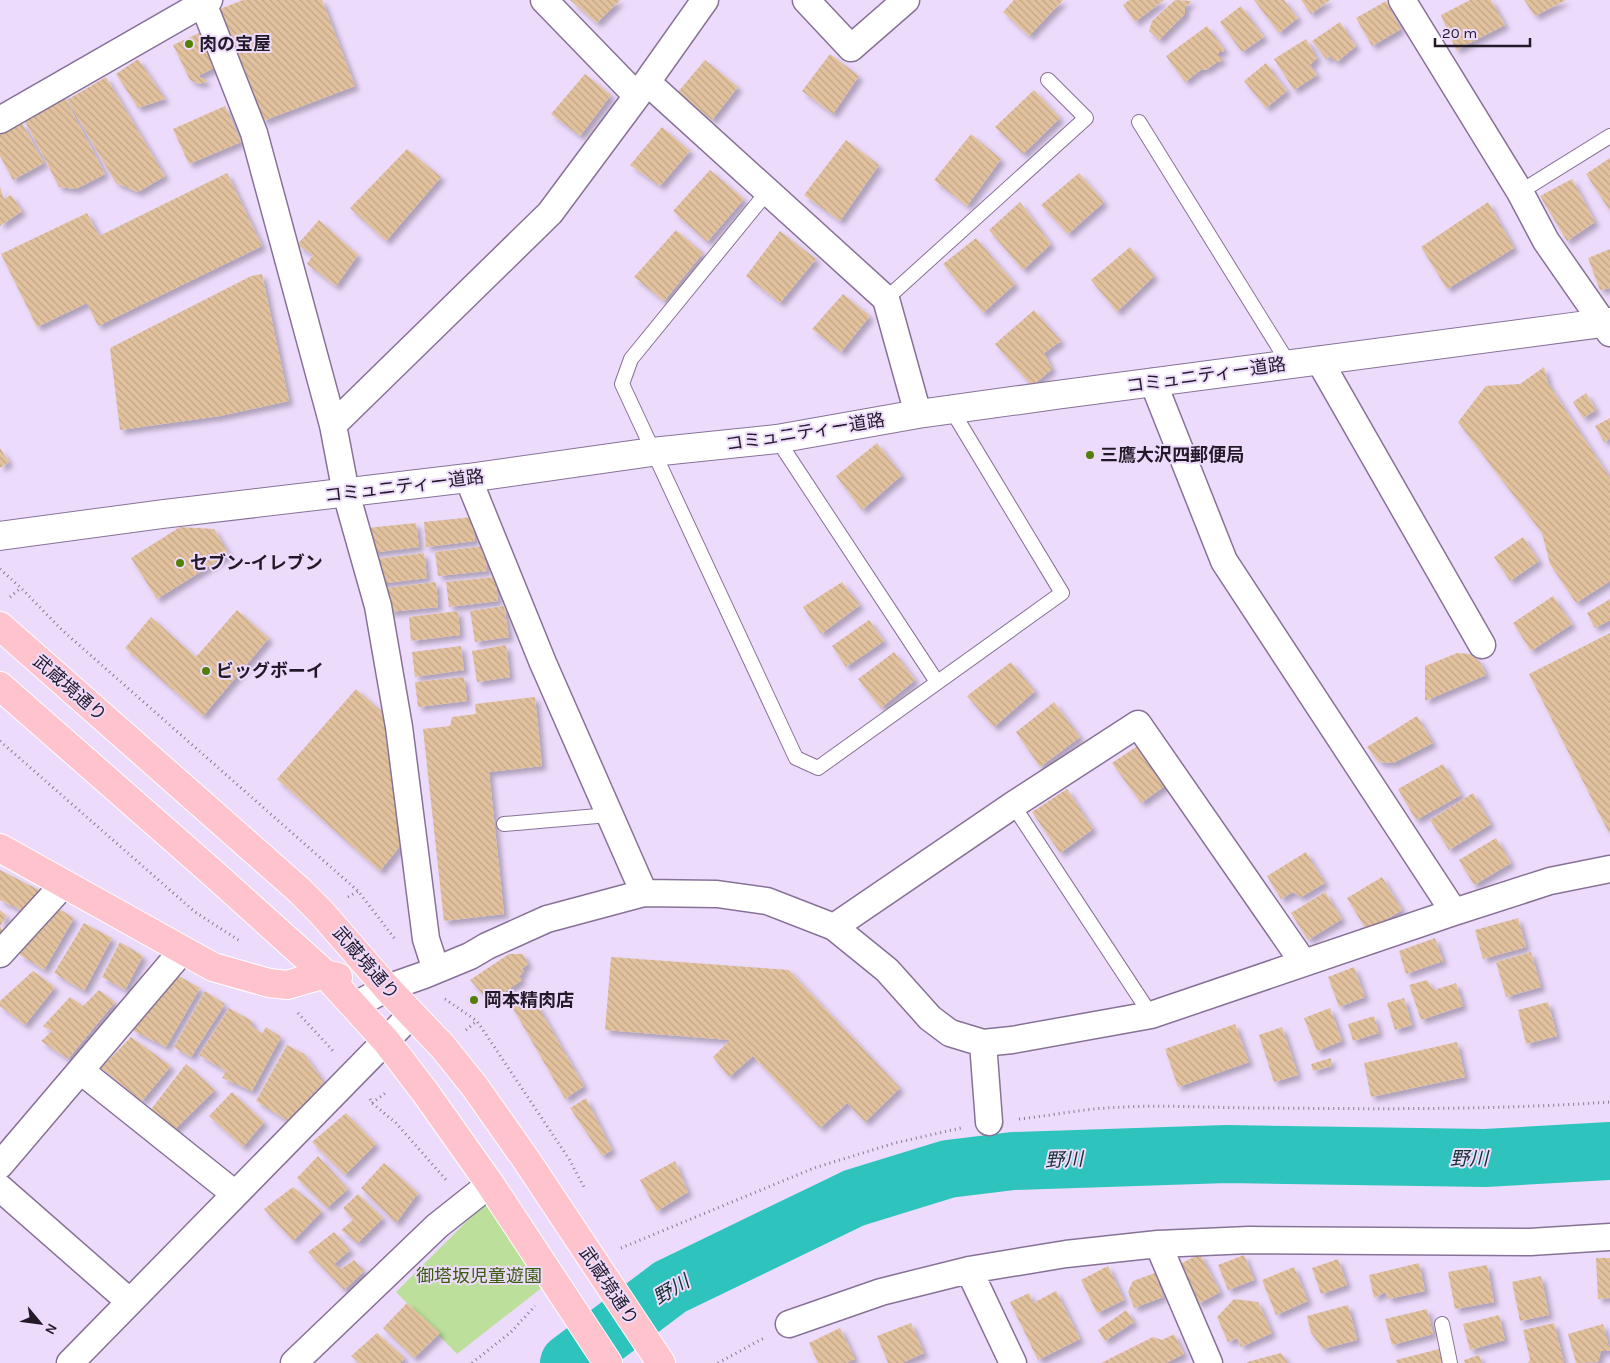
<svg xmlns="http://www.w3.org/2000/svg" width="1610" height="1363" viewBox="0 0 1610 1363" font-family="Karla,'Noto Sans JP',sans-serif">
  <style>
    .green { fill: #bddf9c }
    .lines { fill: none; stroke-linecap: round; stroke-linejoin: round }
    .river { stroke: #2ec4bd; stroke-width: 58 }
    .building { fill: url(#building-back-hatch); filter: url(#shadow) }
    .service-casing { stroke: #877297; stroke-width: 16 }
    .minor-casing { stroke: #877297; stroke-width: 29 }
    .tertiary-casing { stroke: #877297; stroke-width: 30 }
    .primary-casing { stroke: #fff; stroke-width: 30 }
    .path { stroke: #867991; stroke-width: 3; stroke-dasharray: 1 4; stroke-linecap: butt }
    .service { stroke: #fff; stroke-width: 14 }
    .minor { stroke: #fff; stroke-width: 26 }
    .tertiary { stroke: #fff; stroke-width: 28 }
    .primary { stroke: #fec3cd; stroke-width: 28 }
    .poi-dot { fill: #537f07; stroke: #eddbfc; stroke-width: 2 }
    .labels { text-anchor: middle; stroke-width: 4; stroke-linejoin: round; paint-order: stroke }
    .poi-label { font-size: 18px; font-weight: bold; fill: #231a29; stroke: #eddbfc; text-anchor: start }
    .street-label { font-size: 18px; fill: #231a29; stroke: #eddbfc }
    .park-label { font-size: 18px; fill: #3c5c0f; stroke: #eddbfc }
    .water-label { font-size: 19px; font-style: italic; fill: #13312f; stroke: #eddbfc }
  </style>
  <defs>
    <pattern id="building-back-hatch" width="6" height="6" patternUnits="userSpaceOnUse" patternTransform="scale(1.25)"><rect width="6" height="6" fill="#e2c29e"/><path d="M-1 5l2 2M0 0l6 6M5-1l2 2" fill="none" stroke="#c2a688"/></pattern>
    <filter id="shadow"><feDropShadow dx="4.5" dy="4.5" stdDeviation="2.5" flood-color="#0004"/></filter>
  </defs>
  <rect width="100%" height="100%" fill="#eddbfc"/>
  <path class="green" d="M488,1200L544,1286L457,1354L396,1292Z"/>
  <g class="lines">
    <path class="river" d="M569,1363L670,1287L854,1198L948,1169L1013,1161L1227,1154L1485,1158L1610,1151"/>
  </g>
  <path class="building" d="M243,0H322L355,86L263,121L220,9Z
    M570,0H620L597,23Z
    M1014,0H1063L1029,36L1003,12Z
    M1129,0H1164L1135,22L1123,5Z
    M1175,0L1192,1L1185,7V14L1159,40L1149,31L1152,21Z
    M1254,0H1284L1298,18L1279,33Z
    M1301,0H1330L1311,14Z
    M1470,0H1491L1505,25L1456,50L1441,15Z
    M1524,0H1566L1535,16Z
    M1386,1L1401,29L1372,46L1356,18Z
    M1241,6L1264,37L1242,52L1220,22Z
    M1340,22L1356,46L1337,62L1329,56L1327,60L1312,41Z
    M1207,26L1224,49L1223,52H1219L1217,56L1223,58L1220,62H1217L1206,70L1202,69L1185,82L1166,56Z
    M199,33L216,67L198,76L208,81L199,84L190,80L173,45Z
    M1306,39L1317,58L1310,65L1317,75L1294,90L1274,59Z
    M830,54L859,76L833,114L802,91Z
    M138,59L165,99L138,108L116,74Z
    M705,60L738,87L712,120L677,93Z
    M1266,63L1287,91L1266,108L1244,81Z
    M585,74L611,95L580,136L551,114Z
    M106,77L165,176L138,192L116,183L67,100Z
    M1034,90L1060,118L1023,154L995,127Z
    M63,94L105,174L76,189L59,187L22,115Z
    M225,106L241,142L189,164L173,129Z
    M22,123L44,163L13,180L0,156V135Z
    M662,127L690,151L660,186L630,165Z
    M971,134L1001,159L967,206L934,180Z
    M846,140L879,165L840,221L804,195Z
    M407,149L441,177L386,241L350,208Z
    M1610,158V211L1586,174Z
    M710,170L744,199L707,242L673,211Z
    M227,173L262,246L98,326L87,303L37,327L1,254L87,213L99,236Z
    M1079,173L1104,202L1068,234L1041,205Z
    M1572,179L1595,222L1567,241L1540,196Z
    M0,187L4,199L11,195L22,211L0,226Z
    M1020,202L1051,244L1023,270L989,230Z
    M1488,202L1514,248L1447,289L1421,247Z
    M319,220L358,255L336,286L307,264L313,255L297,245Z
    M676,230L703,253L664,301L634,277Z
    M780,231L816,259L780,303L746,276Z
    M976,238L1015,284L983,313L943,264Z
    M1130,247L1154,276L1117,312L1091,280Z
    M1610,249V288L1600,290L1588,258Z
    M262,274L289,401L220,416L120,430L110,348L251,276Z
    M843,294L870,316L841,352L812,329Z
    M1034,310L1061,341L1044,353L1052,369L1032,386L995,344Z
    M1544,367L1548,383L1610,478V581L1576,603L1550,564L1542,533L1458,422L1486,386L1520,384Z
    M1586,393L1596,410L1583,418L1573,402Z
    M1610,418V439L1604,442L1595,426Z
    M877,443L902,475L862,510L836,476Z
    M0,448L9,462L0,468Z
    M473,517L475,541L426,547L424,522Z
    M416,523L419,547L370,553L367,528Z
    M180,527L214,529L229,554L157,599L131,558Z
    M1523,537L1539,561L1510,581L1494,557Z
    M484,546L487,571L438,576L435,552Z
    M424,553L427,578L378,584L375,559Z
    M495,577L498,601L449,607L446,582Z
    M436,582L438,607L389,612L386,588Z
    M842,582L860,605L821,634L803,607Z
    M1553,596L1572,624L1531,651L1513,623Z
    M1610,599V620L1595,628L1587,613Z
    M504,606L509,637L475,642L470,611Z
    M237,610L269,638L203,716L125,648L151,617L196,657Z
    M458,611L460,635L411,641L409,617Z
    M869,620L884,641L846,667L832,646Z
    M1610,633V832L1609,833L1529,674Z
    M506,645L510,677L477,682L472,651Z
    M461,646L464,670L415,677L412,652Z
    M894,652L915,680L881,708L858,679Z
    M1457,653L1470,654L1480,662L1486,675L1425,701V666Z
    M1011,662L1035,691L994,727L967,696Z
    M464,677L467,701L418,707L415,682Z
    M356,689L387,716L401,845L380,871L277,779Z
    M535,697L542,766L489,772L504,914L444,921L423,729L450,726L452,717L476,714L475,704Z
    M1054,702L1080,737L1040,767L1016,732Z
    M1417,716L1433,743L1393,763L1379,762L1367,747Z
    M1142,743L1169,783L1141,803L1112,763Z
    M1443,764L1461,795L1416,820L1398,789Z
    M1067,789L1093,829L1060,853L1032,812Z
    M1473,793L1491,824L1449,850L1430,820Z
    M1496,838L1511,863L1474,885L1459,860Z
    M1306,852L1325,883L1301,897L1293,892L1281,899L1267,876Z
    M0,870L39,890L25,912L0,900Z
    M1382,877L1402,910L1367,931L1347,898Z
    M1325,892L1342,919L1308,940L1291,913Z
    M56,907L74,918L44,970L19,954Z
    M0,910L7,916L0,926L5,935L0,940Z
    M1518,918L1526,947L1483,959L1475,930Z
    M84,923L112,938L84,991L54,973Z
    M1435,938L1443,961L1406,974L1399,951Z
    M120,942L143,956L125,990L102,977Z
    M1531,952L1541,987L1506,997L1496,962Z
    M509,954H523L528,964L522,969L524,972L519,976L522,980L490,1002L470,980Z
    M611,957L789,970L900,1088L865,1122L847,1103L820,1128L753,1056L729,1077L713,1057L730,1040L605,1030Z
    M1354,967L1365,997L1339,1007L1328,977Z
    M33,971L55,987L25,1025L0,1006V1001Z
    M175,974L200,988L166,1047L132,1030Z
    M1427,980L1434,990L1456,983L1463,1006L1421,1020L1409,985Z
    M99,990L115,1002L68,1059L41,1041L52,1031L43,1026L70,997L83,1006Z
    M205,991L225,1004L191,1057L174,1047Z
    M532,996L584,1086L565,1099L511,1005Z
    M1404,998L1412,1025L1395,1030L1387,1003Z
    M1548,1002L1557,1036L1526,1044L1518,1010Z
    M229,1008L252,1021V1026L262,1034L266,1027L281,1037L252,1091L222,1078L226,1071L199,1055Z
    M1330,1008L1342,1041L1317,1051L1304,1018Z
    M1374,1016L1379,1033L1353,1041L1348,1024Z
    M1235,1024L1249,1062L1178,1087L1165,1049Z
    M1282,1027L1298,1075L1274,1082L1259,1035Z
    M131,1037L171,1066L142,1101L101,1068Z
    M1457,1042L1465,1077L1371,1097L1364,1063Z
    M287,1045L304,1054L324,1082L288,1121L256,1101Z
    M1331,1058V1066L1313,1071L1311,1064Z
    M186,1064L215,1090L168,1136L145,1117Z
    M232,1092L264,1122L243,1147L209,1116Z
    M586,1098L612,1150L602,1156L570,1108Z
    M346,1113L376,1144L345,1175L312,1142Z
    M318,1156L348,1189L327,1208L297,1178Z
    M675,1161L688,1192L657,1211L640,1180Z
    M384,1163L418,1193L396,1223L361,1188Z
    M293,1187L322,1211L293,1241L264,1209Z
    M358,1194L383,1218L358,1243L341,1230L353,1220L343,1208Z
    M334,1232L350,1250L334,1264L341,1269L354,1260L364,1271L344,1290L308,1252Z
    M1200,1254L1220,1292L1198,1304L1178,1265Z
    M1244,1255L1254,1280L1228,1290L1218,1265Z
    M1596,1258H1610V1298L1598,1299Z
    M1338,1259L1347,1285L1321,1294L1312,1268Z
    M1419,1263L1425,1291L1389,1299L1385,1292L1374,1298L1369,1275Z
    M1487,1265L1494,1302L1455,1309L1448,1272Z
    M1108,1266L1124,1300L1097,1313L1081,1280Z
    M1294,1267L1308,1301L1276,1315L1262,1280Z
    M1155,1273L1163,1297L1134,1308L1128,1291L1133,1281Z
    M1541,1276L1549,1315L1520,1321L1512,1282Z
    M1056,1291L1080,1339L1038,1360L1010,1302L1029,1293L1033,1303Z
    M1234,1299L1258,1302L1272,1333L1241,1347L1237,1338L1228,1342L1217,1317Z
    M407,1303L440,1333L414,1358L383,1328Z
    M1348,1305L1357,1340L1323,1349L1311,1333L1307,1316Z
    M1427,1309L1433,1334L1392,1345L1385,1319Z
    M1126,1310L1134,1322L1105,1341L1098,1330Z
    M1499,1315L1505,1340L1470,1350L1463,1324Z
    M911,1323L924,1353L902,1363H888L877,1336Z
    M1554,1323L1564,1363H1528L1530,1359L1523,1330Z
    M1603,1324L1610,1351H1601L1598,1362L1576,1363L1568,1334Z
    M840,1328L855,1359L846,1363H818L809,1343Z
    M377,1333L405,1358L400,1363H359L351,1356Z
    M1174,1334L1184,1354L1166,1363H1101L1153,1337L1162,1340Z
    M1443,1348L1447,1363H1397L1396,1360Z
    M1281,1353L1288,1363H1247V1362Z
    M1479,1355L1482,1363H1465L1464,1360Z"/>
  <g class="lines">
    <g class="service-casing">
      <path id="service" d="M1139,122L1289,364
        M768,191L631,359L622,384L796,758L818,768L1062,593L951,409
        M1520,192L1610,136
        M886,299L1086,118L1048,80
        M777,439L937,682
        M1013,805L1151,1015
        M504,824L609,815
        M1442,1324L1450,1363"/>
    </g>
    <g class="minor-casing">
      <path id="minor" d="M544,0L637,96
        M806,0L851,48L906,0
        M1402,0L1520,192L1546,241L1610,333
        M203,3L254,133L333,425L346,493L378,606L399,727L426,939L436,970
        M647,82L886,299L918,414
        M0,120L209,0
        M1319,360L1482,645
        M1153,382L1224,561L1454,912
        M333,425L550,213L637,96L705,0
        M468,478L543,663L644,893
        M834,927L1013,805L1138,724L1303,962
        M0,954L64,884
        M354,1006L387,988L424,975L470,956L487,946L547,919L644,893L717,894L767,901L834,927L887,970L930,1018L950,1033L983,1043L1012,1040L1151,1015L1454,912L1550,881L1610,869
        M983,1043L989,1122
        M81,1071L235,1194
        M0,1165L182,951
        M0,1188L130,1302
        M1158,1244L1209,1363
        M969,1270L1013,1363
        M789,1324L881,1292L969,1270L1066,1254L1158,1244L1249,1240L1530,1242L1610,1237
        M70,1363L412,1014
        M294,1363L437,1226L490,1184"/>
    </g>
    <g class="tertiary-casing">
      <path id="tertiary" d="M201,0L203,3
        M0,536L163,514L468,478L652,452L777,439L918,414L1056,395L1610,322"/>
    </g>
    <g class="primary-casing">
      <path id="primary" d="M0,626L299,890L321,912L387,988L443,1047L475,1087L527,1161L661,1363
        M0,686L214,874L325,974L386,1041L425,1092L490,1184L608,1363
        M0,848L213,967L269,983L287,985L325,974L338,977"/>
    </g>
    <path class="path" d="M0,569L21,588L62,630L358,891L395,939
      M10,597L21,588
      M0,741L195,912L240,941
      M348,897L358,891
      M445,999L477,1021L569,1159L585,1189
      M298,1013L335,1053
      M466,1030L477,1021
      M370,1099L372,1103L396,1123L448,1182
      M372,1103L388,1091
      M1019,1119C1048,1116 1077,1110 1106,1108C1159,1104 1212,1108 1265,1108C1380,1109 1495,1110 1610,1102
      M621,1248L814,1168L895,1143L961,1128
      M472,1363L511,1332L535,1306
      M718,1363L764,1338"/>
    <use href="#service" class="service"/>
    <use href="#minor" class="minor"/>
    <use href="#tertiary" class="tertiary"/>
    <use href="#primary" class="primary"/>
  </g>
  <g class="poi-dot">
    <circle cx="189" cy="44" r="5"/>
    <circle cx="1090" cy="455" r="5"/>
    <circle cx="180" cy="563" r="5"/>
    <circle cx="206" cy="671" r="5"/>
    <circle cx="474" cy="1000" r="5"/>
  </g>
  <g class="labels">
    <g class="poi-label">
      <text x="199" y="50">肉の宝屋</text>
      <text x="1100" y="461">三鷹大沢四郵便局</text>
      <text x="190" y="569">セブン-イレブン</text>
      <text x="216" y="677">ビッグボーイ</text>
      <text x="484" y="1006">岡本精肉店</text>
    </g>
    <g class="street-label">
      <text transform="translate(1206 375) rotate(-8)" y="6">コミュニティー道路</text>
      <text transform="translate(805 432) rotate(-9)" y="6">コミュニティー道路</text>
      <text transform="translate(404 486) rotate(-7)" y="6">コミュニティー道路</text>
      <text transform="translate(70 688) rotate(41)" y="6">武蔵境通り</text>
      <text transform="translate(366 963) rotate(49)" y="6">武蔵境通り</text>
      <text transform="translate(609 1286) rotate(56)" y="6">武蔵境通り</text>
    </g>
    <g class="park-label">
      <text x="479" y="1282">御塔坂児童遊園</text>
    </g>
    <g class="water-label">
      <text x="1469" y="1165">野川</text>
      <text transform="translate(1064 1159) rotate(-2)" y="7">野川</text>
      <text transform="translate(671 1289) rotate(-31)" y="7">野川</text>
    </g>
  </g>
  <g transform="translate(40 1323) rotate(119)" stroke="#eddbfc" stroke-width="4" paint-order="stroke">
  <path d="M0-4L9 19L0 12L-9 19Z" fill="#231a29"/>
  <text y="-8" font-size="14" font-weight="bold" text-anchor="middle" fill="#231a29">N</text>
  </g>
  <path d="M1435 38v8h95v-8" fill="none" stroke="#231a29" stroke-width="2.5"/>
  <text x="1442" y="38" font-size="15" fill="#231a29" stroke="#eddbfc" stroke-width="4" paint-order="stroke">20 m</text>
</svg>
